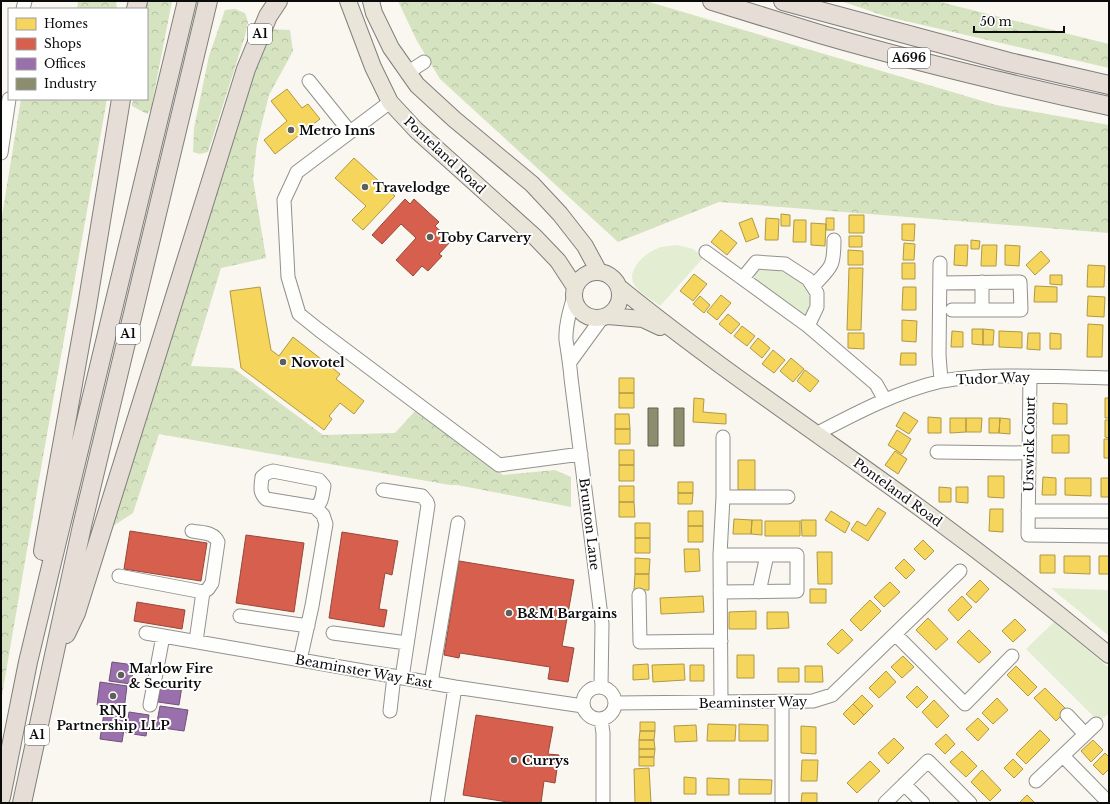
<svg xmlns="http://www.w3.org/2000/svg" width="1110" height="804" viewBox="0 0 1110 804" font-family="'Libre Baskerville',serif">
  <style>
    .grass { fill: #e3edd1 }
    .forest { fill: url(#forest-crowns) }
    .homes { fill: #f6d55c; stroke: #b09844 }
    .shops { fill: #d6604d; stroke: #994639 }
    .offices { fill: #9970ab; stroke: #6e527b }
    .industry { fill: #8c8c6e; stroke: #656550 }
    .lines { fill: none; stroke-linecap: round; stroke-linejoin: round }
    .minor-casing { stroke: #92918e; stroke-width: 15 }
    .major-casing { stroke: #7f7f7b; stroke-width: 18 }
    .highway-casing { stroke: #7f7f7b; stroke-width: 20 }
    .minor { stroke: #fefefd; stroke-width: 13 }
    .major { stroke: #eae5d9; stroke-width: 16 }
    .highway { stroke: #e6ddd6; stroke-width: 18 }
    .poi-dot { fill: #5e5e5b; stroke: #fff; stroke-width: 1.5 }
    .labels { text-anchor: middle; stroke-width: 4; stroke-linejoin: round; paint-order: stroke }
    .shield { fill: #fff; stroke: #545454; stroke-width: 1 }
    .shield-label { font-size: 12px; font-weight: bold; fill: #0b0b0b }
    .poi-label { font-size: 13px; font-weight: bold; fill: #0b0b0b; stroke: #fff; text-anchor: start }
    .street-label { font-size: 13px; fill: #0b0b0b; stroke: #fff }
  </style>
  <defs>
    <pattern id="forest-crowns" width="20" height="18" patternUnits="userSpaceOnUse"><rect width="20" height="18" fill="#d5e3c0"/><path d="M2 6a3 3 0 1 1 6 0M12 15a3 3 0 1 1 6 0" fill="none" stroke="#b6c1a4"/></pattern>
  </defs>
  <rect width="100%" height="100%" fill="#f9f7ef"/>
  <path class="grass" d="M677,245L693,249L704,257L660,306C652,300 641,294 635,286C624,270 647,251 661,247C666,246 672,246 677,245Z
    M760,266L786,273L802,282L813,291L814,297L808,314L803,315L754,279L756,269Z
    M1051,588L1109,590V636Z
    M1054,622L1109,668V713L1099,722L1026,649Z"/>
  <path class="forest" d="M78,1H116L117,9H77Z
    M146,1H172L151,109L147,114L132,106L133,99H147V9H145Z
    M398,1H646L996,105L1109,125V233L719,202L618,242L440,79L417,41Z
    M841,1H936L1109,44V68L888,17Z
    M235,9L245,13L248,22L245,36L208,152L200,154L193,152L194,128L209,56L225,10Z
    M268,29L290,30L293,51L269,95L257,143L253,179L266,258L221,268L191,366L233,368L323,435L395,433L415,411L503,475L555,470L571,477V507L457,485H450L159,434L133,513L110,528Z
    M21,99H107L44,451L1,701V222Z"/>
  <path class="homes" d="M287,89L302,108L308,104L320,119L275,154L264,140L287,121L271,101Z
    M354,158L395,196L363,230L352,220L366,206L335,178Z
    M781,214L790,215V226H781Z
    M849,215H864V233H849Z
    M752,218L759,237L746,242L739,223Z
    M766,218L779,219L778,240H765Z
    M826,218H834V230H826Z
    M794,220H806V242H793Z
    M811,223L826,224L825,246L811,245Z
    M902,224H915L914,241L902,240Z
    M721,230L737,243L727,255L711,242Z
    M849,236H862V247H849Z
    M971,240L980,241L979,249H971Z
    M904,243L915,244L914,260H903Z
    M955,245H968L967,266L954,265Z
    M982,245H997L996,266H981Z
    M1005,245L1020,246L1019,266L1005,265Z
    M848,250L863,251V265H848Z
    M1041,251L1050,261L1035,275L1026,265Z
    M902,263H915V279H902Z
    M1088,265L1105,266L1104,287H1087Z
    M849,268H863L861,330H847Z
    M694,274L707,284L693,301L680,291Z
    M1050,275H1062V285L1050,284Z
    M1035,286L1057,287V302H1034Z
    M260,287L271,350L279,356L293,337L340,374L336,379L364,401L354,414L340,403L329,416L332,419L324,430L241,368L230,291Z
    M903,287H916V310H902Z
    M721,295L731,303L717,320L707,312Z
    M700,296L710,305L704,313L693,304Z
    M1088,296L1105,297L1104,317L1087,316Z
    M728,314L740,324L731,334L719,324Z
    M902,320L917,321L916,342L902,341Z
    M1088,324L1103,325L1102,357H1087Z
    M742,326L755,336L747,346L734,336Z
    M972,329H983V345L972,344Z
    M983,329L994,330L993,345H983Z
    M952,331L963,332V347H951Z
    M999,331L1022,332V348L999,347Z
    M848,333H864V349L848,348Z
    M1028,333H1040V350L1027,349Z
    M1050,333L1061,334V349H1050Z
    M758,338L770,348L762,358L750,348Z
    M773,350L785,360L774,373L762,364Z
    M901,353H916V365H900Z
    M791,358L804,369L793,382L780,371Z
    M805,370L819,381L810,392L797,381Z
    M619,378H634V393H619Z
    M619,393H634V408H619Z
    M694,398L704,399L703,412L726,414V424L693,422Z
    M1105,398H1109V418H1105Z
    M1053,403L1067,404V424H1053Z
    M904,412L918,421L909,434L896,426Z
    M615,414H629L630,429H615Z
    M928,417L941,418V433H928Z
    M950,418H966V432L950,433Z
    M966,418H982L981,432H966Z
    M989,418H1000L999,433H989Z
    M1000,418L1010,419V434L999,433Z
    M1105,420H1109V438L1105,437Z
    M615,429H630V444H615Z
    M897,430L911,439L902,454L888,445Z
    M1052,435H1069V453H1052Z
    M1104,439H1109V458H1104Z
    M619,450H634V465H619Z
    M895,451L907,459L898,474L885,465Z
    M738,460H755V490H738Z
    M619,465H634V481H619Z
    M988,476H1004V498L988,497Z
    M1043,477L1056,478V495H1042Z
    M1065,478H1091V496L1065,495Z
    M1101,478H1109V497H1101Z
    M678,482H693V493H678Z
    M619,486H634V502H619Z
    M939,487L951,488V502H939Z
    M956,487H968V503L956,502Z
    M678,493H693L692,504H678Z
    M619,502H634L635,517H619Z
    M878,508L886,513L868,541L851,530L857,521L866,526Z
    M990,509H1003V532L989,531Z
    M688,511H703V526H688Z
    M831,511L850,523L845,533L825,520Z
    M734,519L752,520L751,534H733Z
    M752,520H762V535L751,534Z
    M801,520H816V536H802Z
    M765,521H800V536H765Z
    M635,523H650V538H635Z
    M688,526H703V542H688Z
    M635,538H650V553H635Z
    M923,540L934,551L925,560L914,549Z
    M684,549H699L700,571L685,572Z
    M817,552H832V584H818Z
    M1040,555H1055V573H1040Z
    M1064,556H1090V574L1064,573Z
    M1099,556H1109V574H1099Z
    M635,558L650,559L649,574H635Z
    M904,559L915,570L906,579L895,568Z
    M635,574H649V590H634Z
    M980,580L989,589L976,603L966,594Z
    M890,582L900,592L884,607L874,597Z
    M810,589H826V603H810Z
    M703,596L704,612L661,614L660,598Z
    M962,596L972,607L958,621L948,610Z
    M870,600L881,611L861,631L850,620Z
    M756,611V629H729V612Z
    M767,612H788L789,628L767,629Z
    M928,618L948,639L936,650L916,630Z
    M1015,619L1026,630L1013,642L1002,631Z
    M842,629L853,640L838,654L827,644Z
    M969,630L991,652L979,663L957,642Z
    M737,655H754V678H737Z
    M903,656L914,667L902,678L891,667Z
    M648,664L649,679L633,680V665Z
    M684,664L685,680L653,682L652,665Z
    M690,665H704V681H690Z
    M805,666H822L823,682H805Z
    M1016,666L1037,687L1028,696L1007,675Z
    M778,668H799V682H778Z
    M886,671L896,682L879,698L869,688Z
    M917,686L928,697L917,708L906,697Z
    M1045,688L1067,710L1056,721L1034,698Z
    M862,695L873,706L864,715L853,704Z
    M997,698L1008,710L993,724L982,713Z
    M934,700L949,716L937,728L922,712Z
    M853,704L864,715L854,725L843,714Z
    M978,718L989,729L978,741L966,729Z
    M640,722H655V731H640Z
    M708,724L736,725L735,741H707Z
    M739,724L768,725V741H739Z
    M696,725L697,741L675,742L674,726Z
    M801,726L816,727V754L801,753Z
    M1040,730L1050,740L1026,764L1016,754Z
    M640,731H655L654,740H639Z
    M946,734L955,744L945,754L935,744Z
    M894,738L904,748L888,764L878,753Z
    M639,740H654L655,749H639Z
    M1093,740L1103,750L1091,762L1081,751Z
    M639,749H655L654,757H639Z
    M962,751L977,766L966,777L950,762Z
    M1105,753L1109,757V769L1103,775L1093,765Z
    M639,757H654V766H639Z
    M1013,759L1023,769L1014,778L1004,768Z
    M802,760H818L817,781H801Z
    M870,761L880,771L857,793L847,783Z
    M649,768L651,803H635L634,769Z
    M982,770L1001,790L990,801L971,782Z
    M684,777L696,778V794H684Z
    M707,778L729,779V795H707Z
    M739,779L772,780L771,794H739Z
    M802,793H817V803H801Z
    M1027,795L1035,803H1019Z"/>
  <path class="shops" d="M405,199L410,204L414,199L439,222L435,226L451,241L439,254L442,256L428,271L422,266L413,276L396,260L416,238L401,224L382,244L372,235Z
    M130,531L207,543L201,581L124,569Z
    M342,532L398,541L392,575L385,573L379,609L387,610L384,627L329,618Z
    M246,535L304,543L294,612L236,603Z
    M459,561L574,580L562,646L574,648L568,682L548,679L550,667L460,653L459,658L444,655Z
    M137,602L185,610L182,629L134,621Z
    M476,715L553,727L548,754L559,755L555,783L544,781L541,803H514L463,795Z"/>
  <path class="offices" d="M112,662L134,665L131,684L109,681Z
    M100,682L127,686L124,710L97,705Z
    M161,683L182,686L179,705L158,702Z
    M160,706L188,710L184,731L156,727Z
    M129,712L149,715L146,736L126,733Z
    M104,713L126,717L122,742L100,739Z"/>
  <path class="industry" d="M648,408H658V446H648Z
    M674,408H684V446H674Z"/>
  <g class="lines">
    <g class="minor-casing">
      <path id="minor" d="M23,9L25,1
        M407,73L424,62
        M309,81L350,132
        M390,102L297,172L284,200L288,277L299,314L319,330L499,465L581,454
        M1,153L9,99
        M706,252L808,326L876,384L885,400
        M940,263L939,355L941,381
        M743,278L756,262L785,264L808,279L817,293V307L808,326
        M940,283L1020,282L1021,310H982V282
        M813,286C831,267 834,268 834,240
        M574,296C570,310 565,326 566,340C568,353 570,365 571,378L602,624L601,687
        M952,310H982
        M570,362L602,318
        M1030,376L1028,535L1109,536
        M816,434C856,413 898,391 942,381C964,377 986,376 1009,376C1042,376 1076,377 1109,378
        M937,452L1029,453
        M383,490L422,496L427,502L428,505L402,678
        M723,497H788
        M1028,511H1109
        M192,531C202,533 214,532 218,542L212,583L208,589L203,592
        M720,555H797V591L720,592
        M119,576L203,592L196,641
        M759,592L767,555
        M639,595L640,642L721,641
        M240,616L308,626
        M146,633L455,687L583,706
        M333,633L407,643
        M895,634L965,704L1012,656
        M300,660L312,606L326,524L323,515L315,507C323,503 322,494 324,486L319,480L273,471L267,473L262,477C261,487 259,492 266,499L315,507
        M431,683L458,523
        M583 703a16 16 0 1 1 32 0a16 16 0 1 1-32 0Z
        M721,702L720,555L723,497V437
        M615,703L813,701L832,695L960,571
        M150,705L163,636
        M390,711L394,676
        M1067,715L1085,734
        M601,719L603,733V803
        M1063,756L1109,803
        M1036,781L1096,724
        M904,784L923,803
        M437,803L455,687
        M782,803V702
        M885,803L928,761L970,803"/>
    </g>
    <g class="major-casing">
      <path id="major" d="M348,1L373,67L390,102L416,130L535,237L558,261L575,287
        M371,1L374,13L391,48L417,85L454,119L532,184L560,214L585,246L599,272
        M574 295a23 23 0 1 1 46 0a23 23 0 1 1-46 0Z
        M620,288C716,366 820,435 920,508C984,555 1047,604 1109,655
        M608,316L643,319L660,327"/>
    </g>
    <g class="highway-casing">
      <path id="highway" d="M712,1C749,12 786,24 823,35C917,62 1013,85 1109,106
        M783,1L1009,62L1109,85
        M136,9L138,1
        M43,551L87,306L121,99
        M66,634L76,613L246,69L268,16L278,1
        M1,797L28,662L187,1
        M22,803L82,526L208,1"/>
    </g>
    <use href="#minor" class="minor"/>
    <use href="#major" class="major"/>
    <use href="#highway" class="highway"/>
  </g>
  <g class="poi-dot">
    <circle cx="291" cy="130" r="4"/>
    <circle cx="365" cy="187" r="4"/>
    <circle cx="430" cy="237" r="4"/>
    <circle cx="283" cy="362" r="4"/>
    <circle cx="509" cy="613" r="4"/>
    <circle cx="121" cy="675" r="4"/>
    <circle cx="113" cy="696" r="4"/>
    <circle cx="514" cy="760" r="4"/>
  </g>
  <g class="labels">
    <g class="shield">
      <rect x="248" y="24" width="24" height="20" rx="3"/>
      <rect x="888" y="48" width="42" height="20" rx="3"/>
      <rect x="116" y="324" width="24" height="20" rx="3"/>
      <rect x="25" y="725" width="24" height="20" rx="3"/>
    </g>
    <g class="shield-label">
      <text x="260" y="38">A1</text>
      <text x="909" y="62">A696</text>
      <text x="128" y="338">A1</text>
      <text x="37" y="739">A1</text>
    </g>
    <g class="poi-label">
      <text x="299" y="135">Metro Inns</text>
      <text x="373" y="192">Travelodge</text>
      <text x="438" y="242">Toby Carvery</text>
      <text x="291" y="367">Novotel</text>
      <text x="517" y="618">B&amp;M Bargains</text>
      <text x="129" y="673">Marlow Fire<tspan x="129" dy="15">&amp; Security</tspan></text>
      <text x="113" y="715" text-anchor="middle">RNJ<tspan x="113" dy="15">Partnership LLP</tspan></text>
      <text x="522" y="765">Currys</text>
    </g>
    <g class="street-label">
      <text transform="translate(445 155) rotate(43)" y="5">Ponteland Road</text>
      <text transform="translate(993 378) rotate(-2)" y="5">Tudor Way</text>
      <text transform="translate(1029 444) rotate(-89)" y="5">Urswick Court</text>
      <text transform="translate(898 492) rotate(36)" y="5">Ponteland Road</text>
      <text transform="translate(590 524) rotate(83)" y="5">Brunton Lane</text>
      <text transform="translate(364 671) rotate(10)" y="5">Beaminster Way East</text>
      <text transform="translate(753 702) rotate(-1)" y="5">Beaminster Way</text>
    </g>
  </g>
  <rect width="1110" height="804" fill="none" stroke="#0b0b0b" stroke-width="4"/>
  <rect x="8" y="8" width="140" height="92" fill="#ffffff" stroke="#9d9d9d"/>
  <rect x="16" y="18" width="20" height="12" fill="#f6d55c" stroke="#9d9d9d"/>
  <text x="44" y="28" font-size="12" fill="#0b0b0b">Homes</text>
  <rect x="16" y="38" width="20" height="12" fill="#d6604d" stroke="#9d9d9d"/>
  <text x="44" y="48" font-size="12" fill="#0b0b0b">Shops</text>
  <rect x="16" y="58" width="20" height="12" fill="#9970ab" stroke="#9d9d9d"/>
  <text x="44" y="68" font-size="12" fill="#0b0b0b">Offices</text>
  <rect x="16" y="78" width="20" height="12" fill="#8c8c6e" stroke="#9d9d9d"/>
  <text x="44" y="88" font-size="12" fill="#0b0b0b">Industry</text>
  <path d="M974 26v6h90v-6" fill="none" stroke="#0b0b0b" stroke-width="2"/>
  <text x="980" y="26" font-size="12" fill="#0b0b0b" stroke="#ffffff" stroke-width="3" paint-order="stroke">50 m</text>
</svg>
